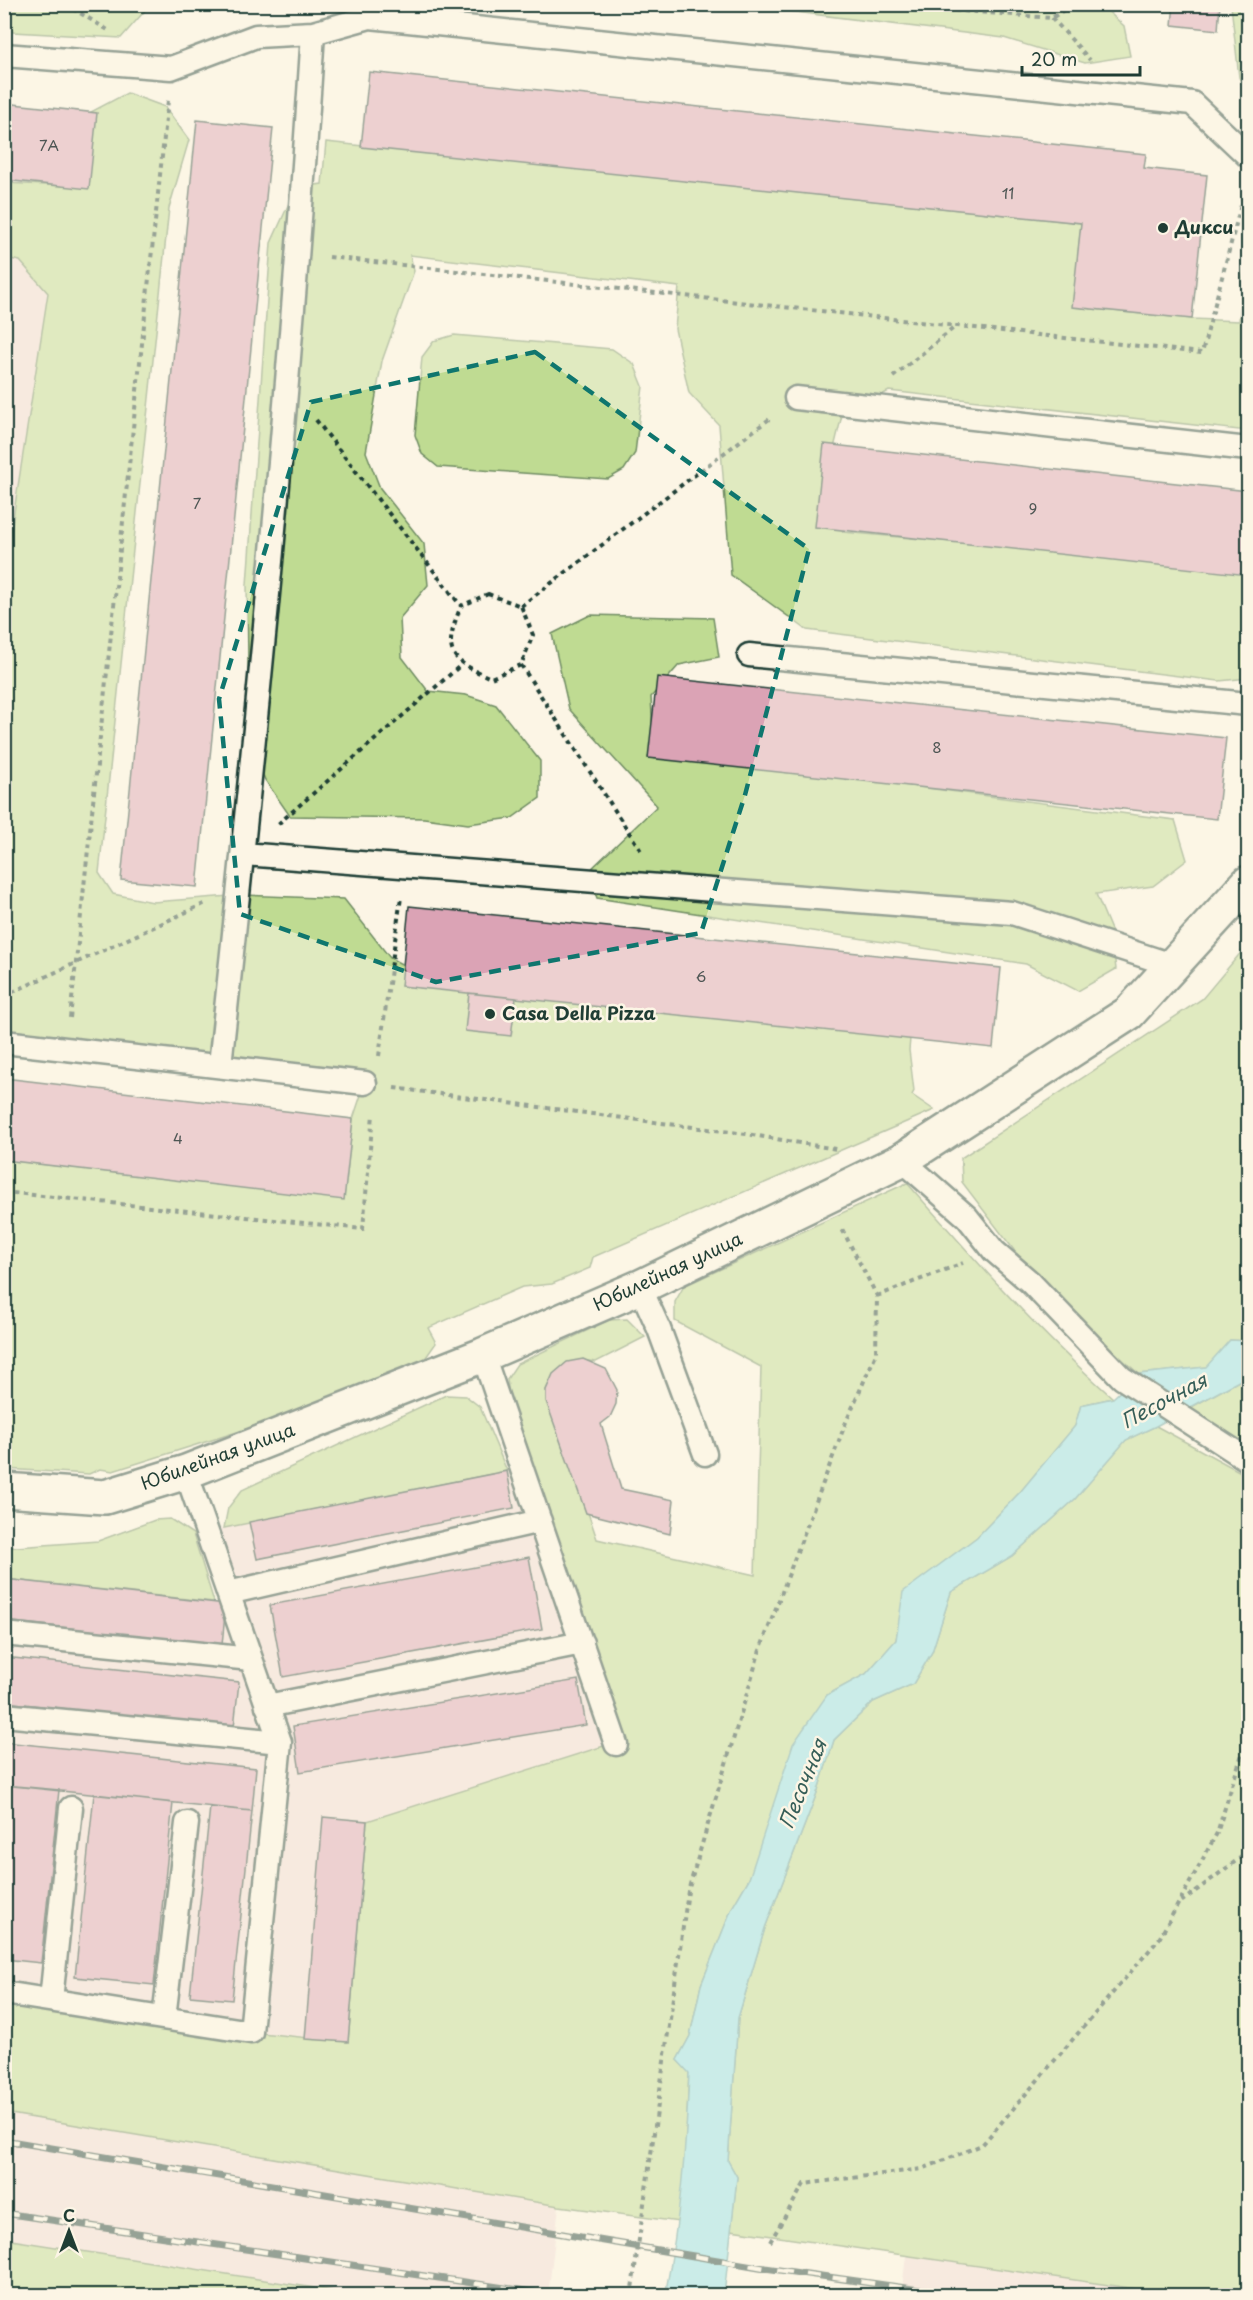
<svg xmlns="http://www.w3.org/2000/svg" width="1253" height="2300" viewBox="0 0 1253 2300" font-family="'Playpen Sans',sans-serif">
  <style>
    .built { fill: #f2dcd7 }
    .green { fill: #bfdb92; stroke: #6f8c63; stroke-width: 1.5 }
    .water { fill: #90e1ea; stroke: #639fa1; stroke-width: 1.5 }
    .building { fill: #dba3b5; stroke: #1f3d34; stroke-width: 1.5 }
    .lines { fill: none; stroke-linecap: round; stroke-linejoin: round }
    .service-casing { stroke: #1f3d34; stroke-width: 27 }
    .tertiary-casing { stroke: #1f3d34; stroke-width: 38 }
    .path { stroke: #1f3d34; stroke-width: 4; stroke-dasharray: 4.5 4.5; stroke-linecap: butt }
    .service { stroke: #fcf5e5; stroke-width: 22 }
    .tertiary { stroke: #fcf5e5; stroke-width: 33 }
    .rail-casing { stroke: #1f3d34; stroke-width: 7 }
    .rail { stroke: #fcf5e5; stroke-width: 4.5; stroke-dasharray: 14; stroke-linecap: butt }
    .marked { fill: none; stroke: #0f766e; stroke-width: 4.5; stroke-dasharray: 12 8; stroke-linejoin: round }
    .poi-dot { fill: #1f3d34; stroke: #fcf5e5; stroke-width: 2 }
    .labels { text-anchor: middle; stroke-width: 5; stroke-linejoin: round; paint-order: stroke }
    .number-label { font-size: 15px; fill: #4e5654 }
    .poi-label { font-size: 18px; font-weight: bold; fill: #1f3d34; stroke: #fcf5e5; text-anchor: start }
    .street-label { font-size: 18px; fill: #1f3d34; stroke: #fcf5e5 }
    .water-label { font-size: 20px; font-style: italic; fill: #365e58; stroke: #fcf5e5 }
  </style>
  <rect width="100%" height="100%" fill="#fcf5e5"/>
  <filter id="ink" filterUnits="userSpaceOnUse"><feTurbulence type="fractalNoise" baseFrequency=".0167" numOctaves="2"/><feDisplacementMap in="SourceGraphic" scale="12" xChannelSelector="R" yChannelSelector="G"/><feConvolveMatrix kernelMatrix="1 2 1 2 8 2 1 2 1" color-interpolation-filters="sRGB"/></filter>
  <g filter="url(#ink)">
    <path class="built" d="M5,228L84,237L5,932Z
      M520,1467L616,1744L367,1821L348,2042L251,2032L5,1993L4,1579L226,1604L207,1531Z
      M4,2113L559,2206L548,2295H359L5,2239Z
      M906,2256L1178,2295L901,2296Z"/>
    <path class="green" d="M5,4H150V5L121,38L13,32L5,23Z
      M740,5H1101L1124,26L1130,56L1085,63L1004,38Z
      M1231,5H1248V99L1239,77Z
      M127,93L165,107L189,140L169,208L99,873L113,894L153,902L243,895L344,899L390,958L422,975L910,1039L909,1050L914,1091L912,1095L934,1110L593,1257L590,1268L552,1284L522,1287L428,1328L436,1343L412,1377L113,1471L100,1469L89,1474L5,1469V1160L344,1199L353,1119L365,1083L362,1075L5,1030V570L48,293L20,261L5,258V183L65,186L91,112Z
      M326,142L1081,223L1073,307L1192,319L1239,321L1246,249H1248V431L889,391L842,415L833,452L831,492L843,532L1248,568V678L1219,681L807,630L731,575L719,425L689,393L675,329L679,287L410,255L414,271L382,361L366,452L380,488L424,544L428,585L400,618L402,657L428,691L466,695L496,705L540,761V798L512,818L468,824L424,818L290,816L265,780L249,741L247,585L271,243L296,188L322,184Z
      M454,335L612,349L634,364L643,386L635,453L624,470L608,479L438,467L422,454L415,435L422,357L434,341Z
      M590,615L713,618L719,657L679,665L651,697L654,753L1175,820L1187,860L1153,886L1096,894L1111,930L1116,969L1078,991L1026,964L597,898L588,872L657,806L569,709L552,634Z
      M1248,944V1341L1230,1340L1207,1367L1139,1374L1043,1288L962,1182L961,1158L1202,999Z
      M907,1183C973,1258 1038,1332 1113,1398L1081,1405L1075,1426L1021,1491L977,1537L904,1592L896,1640L866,1674L827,1695L749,1879L732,1908L701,1985L690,2036L677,2060L689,2072L685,2157L679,2222L559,2206L5,2113L4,1993L251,2032L348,2042L367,1821L626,1739L509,1395L507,1379L517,1364L609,1320L627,1319L645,1337L596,1362C570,1356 556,1367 546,1390L597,1539L755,1575L761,1367L675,1321V1302L684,1286Z
      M1248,1376V1445L1188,1409Z
      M446,1395L466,1396L480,1407L507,1471L224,1528L228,1508L242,1490Z
      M1156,1426L1248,1476V2295H1178L731,2230L737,2177L728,2161L738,2018L765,1928L818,1790L834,1740L873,1702L913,1684L932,1652L951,1592L1012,1556L1075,1499L1126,1440Z
      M170,1519L193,1534L214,1602L5,1579L4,1548L98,1541L155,1520Z
      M4,2239H5L359,2295H5Z"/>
    <path class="water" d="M1230,1340L1248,1341V1376L1156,1426L1126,1440L1075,1499L1012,1556L951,1592L932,1652L913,1684L873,1702L834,1740L818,1790L765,1928L738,2018L728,2161L737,2177L724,2295L665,2296C680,2218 686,2151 689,2073L677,2060L690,2036L701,1985L732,1908L749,1879L793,1744L827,1695L866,1674L896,1640L903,1592L977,1537L1021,1491L1075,1426L1081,1405L1113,1398L1139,1374L1206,1367Z"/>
    <path class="building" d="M1174,4H1220L1218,30L1172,25Z
      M369,72L1146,154L1144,168L1207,175L1192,319L1072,307L1081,223L361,147Z
      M4,103L97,113L89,189L4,180Z
      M197,120L273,128L197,887L121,880Z
      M824,444L1248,491V575L815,527Z
      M657,677L1226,738L1217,819L648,758Z
      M409,906L1001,968L993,1048L401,986Z
      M469,993L516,998L511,1036L465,1031Z
      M4,1078L353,1119L344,1200L4,1160Z
      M583,1359L606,1369L617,1390L616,1404L610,1417L601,1424L621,1489L674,1500L670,1534L586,1513L546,1401V1390L553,1374L567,1362Z
      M507,1471L514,1508L257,1559L249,1522Z
      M529,1557L542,1629L283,1677L270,1605Z
      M4,1579L226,1604L222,1645L4,1621Z
      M4,1657L239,1682L234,1727L4,1702Z
      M578,1680L586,1725L300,1772L293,1726Z
      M4,1742L256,1768L252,1811L4,1785Z
      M4,1785L59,1790L41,1963L4,1959Z
      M94,1794L173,1803L154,1985L75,1977Z
      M210,1807L252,1811L232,2000L190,1996Z
      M323,1817L367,1821L348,2042L305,2039Z"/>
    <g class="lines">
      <g class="service-casing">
        <path id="service" d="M4,55L171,68L256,36L313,33L370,17L1192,103L1248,156
          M796,398L1248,449
          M749,655L1248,704
          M243,854L1012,913L1175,966
          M4,1042L365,1083
          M220,1065C257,722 291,378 313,33
          M902,1160L967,1217L994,1251L1030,1282L1122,1378L1248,1460
          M640,1287L659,1329L705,1454
          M483,1355L616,1744
          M228,1593L540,1521
          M4,1634L251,1659
          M267,1706L582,1643
          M4,1715L280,1742
          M4,1993L251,2032L280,1742L186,1472
          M51,2000L71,1808
          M164,2018L187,1823"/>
      </g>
      <g class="tertiary-casing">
        <path id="tertiary" d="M4,1490L105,1497L186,1472L483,1355L640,1287L902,1160L1129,1013L1248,883"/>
      </g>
      <path class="path" d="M65,4L108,30
        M874,4L1052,18L1073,4
        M1052,18L1090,60
        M329,257L1202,353L1246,186
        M893,377L955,327
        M316,420L461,606
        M488,594L521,606L533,635L521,665L491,678C447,659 443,651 461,606Z
        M521,606L772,417
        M521,665L643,854
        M278,824L461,665
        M4,996L206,903
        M70,1018L168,100
        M379,1056L401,897
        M394,1088L746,1134L836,1149
        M4,1192L363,1229L373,1114
        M877,1296L963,1263
        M1181,1902L1248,1852
        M770,2242L804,2184L922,2169L982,2145L1159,1939L1217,1833L1248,1735
        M631,2296L688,1891L759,1653L846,1422L876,1354L877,1296L842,1229"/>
      <use href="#service" class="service"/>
      <use href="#tertiary" class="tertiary"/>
      <g class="rail-casing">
        <path id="rail" d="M4,2140L765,2268L962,2296
          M4,2213L559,2296"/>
      </g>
      <use href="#rail" class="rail"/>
    </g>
  </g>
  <path d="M0 0H1253V2300H0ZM535,352L809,549L745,795L701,933L436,982L240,914L219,699L311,402Z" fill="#fcf5e5" fill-opacity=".55" fill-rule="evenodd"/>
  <path class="marked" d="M535,352L809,549L745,795L701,933L436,982L240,914L219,699L311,402Z"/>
  <g class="poi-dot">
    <circle cx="1163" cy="228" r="6"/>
    <circle cx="490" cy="1014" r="6"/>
  </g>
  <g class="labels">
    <g class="number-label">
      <text x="49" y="151">7А</text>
      <text x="1008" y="199">11</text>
      <text x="197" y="509">7</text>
      <text x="1033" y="514">9</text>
      <text x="937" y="753">8</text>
      <text x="701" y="982">6</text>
      <text x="178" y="1144">4</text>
    </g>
    <g class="poi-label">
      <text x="1175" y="234">Дикси</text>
      <text x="502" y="1020">Casa Della Pizza</text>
    </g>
    <g class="street-label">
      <text transform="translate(668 1272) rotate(-25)" y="6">Юбилейная улица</text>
      <text transform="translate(218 1457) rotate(-20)" y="6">Юбилейная улица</text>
    </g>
    <g class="water-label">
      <text transform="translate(1164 1401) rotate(-28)" y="7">Песочная</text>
      <text transform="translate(803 1784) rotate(-68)" y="7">Песочная</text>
    </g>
  </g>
  <rect width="1253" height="2300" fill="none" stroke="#fcf5e5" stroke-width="24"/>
  <rect x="12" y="12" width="1229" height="2276" fill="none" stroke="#1f3d34" stroke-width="2" filter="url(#ink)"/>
  <g transform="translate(69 2231)" stroke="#fcf5e5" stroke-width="4.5" paint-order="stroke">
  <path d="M0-4.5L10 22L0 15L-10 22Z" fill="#1f3d34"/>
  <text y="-9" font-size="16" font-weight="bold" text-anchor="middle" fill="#1f3d34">С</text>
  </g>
  <path d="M1022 66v9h118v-9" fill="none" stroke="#1f3d34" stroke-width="3"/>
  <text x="1031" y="66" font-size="18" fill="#1f3d34" stroke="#fcf5e5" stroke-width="4.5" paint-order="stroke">20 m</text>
</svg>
